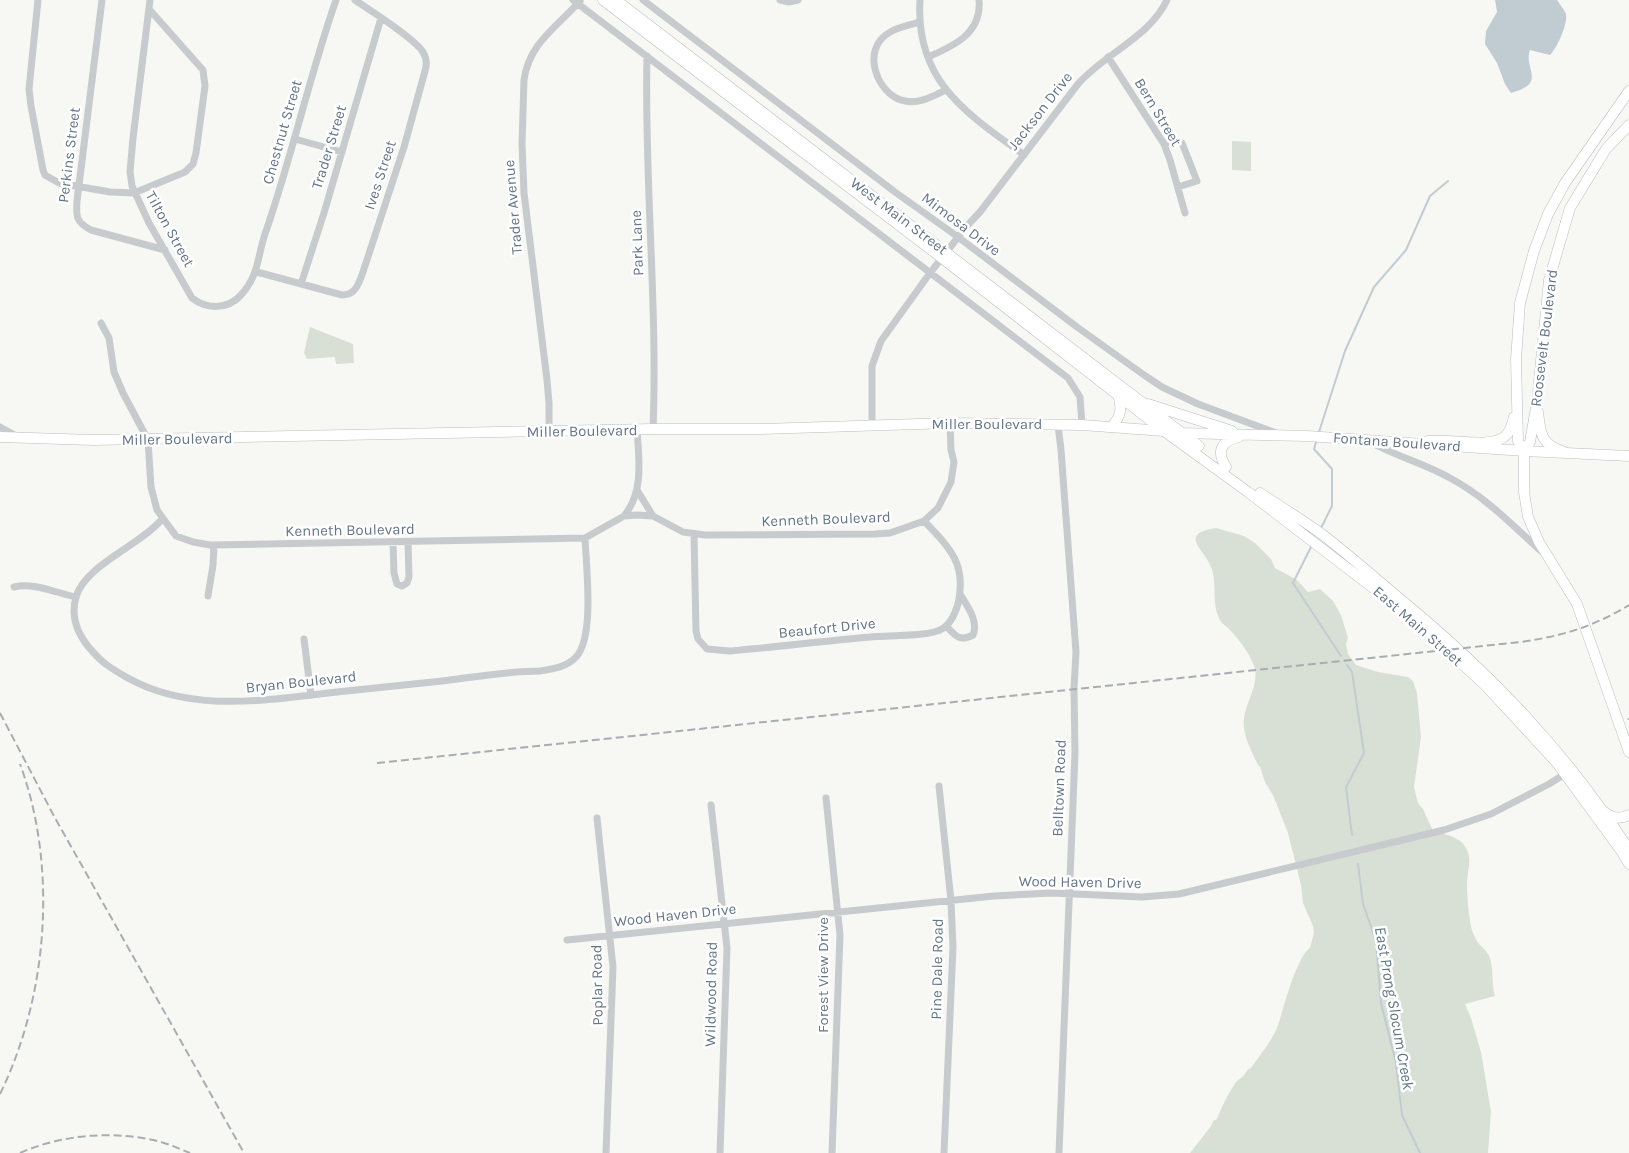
<svg xmlns="http://www.w3.org/2000/svg" width="1629" height="1153" viewBox="0 0 1629 1153" font-family="Karla,sans-serif">
  <style>
    .green { fill: #d8e0d5 }
    .water { fill: #c1ccd2 }
    .lines { fill: none; stroke-linecap: round; stroke-linejoin: round }
    .stream { stroke: #c1ccd2; stroke-width: 2 }
    .secondary-casing { stroke: #b9bec3; stroke-width: 11 }
    .primary-casing { stroke: #babec2; stroke-width: 11 }
    .street { stroke: #c7cbce; stroke-width: 7 }
    .secondary { stroke: #fff; stroke-width: 10 }
    .primary { stroke: #fff; stroke-width: 10 }
    .rail { stroke: #a7adb3; stroke-width: 2; stroke-dasharray: 8 4; stroke-linecap: butt }
    .labels { text-anchor: middle; stroke-width: 5; stroke-linejoin: round; paint-order: stroke }
    .street-label { font-size: 15px; fill: #647688; stroke: #fff }
    .water-label { font-size: 16px; font-style: italic; fill: #607783; stroke: #fff }
  </style>
  <rect width="100%" height="100%" fill="#f7f8f4"/>
  <path class="green" d="M1232,141L1251,142V171L1232,170Z
    M310,327L353,344L354,363L336,364L335,357L307,359L304,353Z
    M1216,528L1244,536L1255,543L1271,559L1275,568L1297,580L1308,592L1320,589L1333,601L1341,615L1348,638L1346,644L1348,654L1356,665L1378,672L1408,677L1413,681L1417,693L1421,737L1414,787L1418,803L1423,809L1433,831C1444,834 1458,836 1464,845C1474,859 1467,869 1467,883C1467,895 1468,909 1470,921C1471,928 1474,937 1478,943C1483,948 1487,951 1490,958C1494,971 1491,984 1495,996L1465,1004L1471,1018L1481,1052L1491,1112L1488,1153H1190L1211,1126L1213,1121L1217,1119C1221,1108 1230,1090 1237,1081C1239,1079 1242,1078 1243,1076C1247,1073 1245,1070 1251,1068C1261,1053 1274,1039 1279,1022C1284,1006 1297,956 1310,948L1314,933L1313,926L1303,903L1301,885L1288,833L1273,795L1265,782L1260,767L1258,765C1251,750 1242,735 1244,718C1246,702 1260,682 1254,666C1249,652 1238,638 1228,628C1226,626 1224,625 1222,623C1210,607 1218,584 1211,567C1203,548 1178,534 1216,528Z"/>
  <path class="water" d="M1495,0H1557C1560,5 1564,9 1566,14C1568,24 1557,48 1550,55L1530,50C1523,69 1548,83 1511,93L1505,84L1497,63L1485,44L1486,31L1497,12Z"/>
  <g class="lines">
    <path class="stream" d="M1319,432L1345,351L1374,287L1406,250L1430,196L1448,181
      M1317,439L1314,449L1332,469V506L1321,528
      M1312,545L1293,583L1341,656
      M1347,665L1352,672L1364,753L1346,787L1352,835
      M1628,719H1629
      M1358,864L1363,904L1376,941L1381,1003L1396,1063L1402,1115L1420,1153"/>
    <g class="secondary-casing">
      <path id="secondary" d="M1629,91L1565,183L1548,214L1534,251L1520,303L1516,359L1518,441L1524,451V492L1528,517L1539,542L1577,604L1629,752
        M1538,412C1541,435 1540,443 1564,452
        M0,437L93,440L653,429H762L950,423L1082,425L1164,431
        M1423,442C1444,437 1489,449 1504,437C1511,432 1512,424 1514,417
        M1524,451L1530,442L1537,402L1549,280L1570,208L1606,149L1629,125
        M1603,811C1611,818 1619,820 1629,815"/>
    </g>
    <g class="primary-casing">
      <path id="primary" d="M603,0L942,258L1164,431L1248,492L1407,614L1485,685L1557,763L1622,852L1629,864
        M616,0L1199,446
        M1148,404L1232,431
        M1112,427C1120,416 1123,409 1118,395
        M1180,433L1307,436L1524,451L1629,456
        M1226,467C1216,451 1221,441 1239,437
        M1260,493C1281,507 1303,520 1323,535C1349,555 1374,577 1399,598C1490,673 1565,750 1629,850"/>
    </g>
    <path class="street" d="M38,0L29,89L31,106L43,170L45,175L59,183L110,192L134,193L185,172L193,164L196,153L205,86L203,70L149,9
      M102,0L77,201C76,217 76,222 91,230L165,250
      M150,0L133,138L130,172L132,186L149,223L192,298C206,309 227,310 240,296C259,276 257,258 265,234C292,157 309,77 336,0
      M573,0L1068,378L1080,397L1082,425
      M643,0L895,192L958,237L1077,327L1144,375L1162,387L1198,404L1279,434
      M780,0L789,2L798,0
      M920,0C915,81 966,113 1024,155
      M920,22C905,26 888,29 879,42C865,63 882,97 905,101C920,104 933,96 946,90
      M647,56C644,181 658,305 653,429
      M928,57C954,46 982,33 979,0
      M1108,57L1164,144L1170,160L1185,213
      M295,139L342,152
      M1164,144L1175,139L1182,143L1197,181L1178,187
      M257,272L342,295C355,295 358,285 362,275L404,147L425,71C427,65 427,59 423,52C414,38 371,11 355,0
      M301,284L324,213L381,18
      M101,323L109,338L114,372L123,393L148,440L151,487L157,510L176,536L193,542L210,545L585,538L624,516L637,515L653,516L683,532L705,535L875,534L890,533L924,521L938,508L951,482L954,462L951,450L950,423
      M1058,425L1061,450L1076,652L1074,688L1075,753L1059,1153
      M872,426V366L881,341L930,273L966,227L980,212L1078,84C1105,53 1149,38 1167,0
      M0,427L18,437
      M549,432V403L547,380L524,193L522,144L524,80C529,43 557,27 580,1
      M1370,442C1396,456 1425,464 1450,478C1486,497 1513,526 1542,552
      M637,490L653,516
      M624,516C644,492 639,459 637,430
      M162,519C141,545 85,565 76,597C70,618 79,637 93,652C102,663 114,670 126,677C191,714 266,700 337,692C372,688 407,685 442,681C474,677 508,671 540,671C553,669 567,667 576,657C595,637 586,565 585,538
      M694,534L696,631L698,639L707,649L730,651C777,647 823,641 870,637C888,635 928,637 942,629C951,624 955,614 958,604C967,564 950,548 924,521
      M393,543L394,573L397,584L402,586L407,583L409,577L408,542
      M14,587C34,582 56,593 76,597
      M208,596L213,565L214,545
      M946,626C956,636 959,642 973,635C979,621 967,606 960,594
      M304,639L311,695
      M939,786L951,901L953,947L944,1153
      M826,798L840,935L832,1153
      M711,805L727,948L720,1153
      M597,818L613,967L606,1153
      M567,940L994,896L1052,893L1142,897L1179,894L1444,830L1491,814L1549,784L1568,772"/>
    <use href="#secondary" class="secondary"/>
    <use href="#primary" class="primary"/>
    <path class="rail" d="M0,713L55,818L244,1153
      M377,763L1521,642C1562,636 1593,627 1629,605
      M0,1094C48,996 58,867 20,764
      M20,1153C63,1134 115,1130 161,1142C171,1145 180,1149 190,1153"/>
  </g>
  <g class="labels">
    <g class="street-label">
      <text transform="translate(1040 111) rotate(-52)" y="5">Jackson Drive</text>
      <text transform="translate(1158 112) rotate(59)" y="5">Bern Street</text>
      <text transform="translate(282 132) rotate(-74)" y="5">Chestnut Street</text>
      <text transform="translate(329 147) rotate(-73)" y="5">Trader Street</text>
      <text transform="translate(69 155) rotate(-83)" y="5">Perkins Street</text>
      <text transform="translate(380 175) rotate(-72)" y="5">Ives Street</text>
      <text transform="translate(513 207) rotate(-95)" y="5">Trader Avenue</text>
      <text transform="translate(899 216) rotate(37)" y="5">West Main Street</text>
      <text transform="translate(961 224) rotate(37)" y="5">Mimosa Drive</text>
      <text transform="translate(170 229) rotate(61)" y="5">Tilton Street</text>
      <text transform="translate(637 243) rotate(-92)" y="5">Park Lane</text>
      <text transform="translate(1544 338) rotate(-83)" y="5">Roosevelt Boulevard</text>
      <text x="987" y="429">Miller Boulevard</text>
      <text transform="translate(582 431) rotate(-1)" y="5">Miller Boulevard</text>
      <text transform="translate(177 439) rotate(-1)" y="5">Miller Boulevard</text>
      <text transform="translate(1397 442) rotate(4)" y="5">Fontana Boulevard</text>
      <text transform="translate(826 519) rotate(-2)" y="5">Kenneth Boulevard</text>
      <text transform="translate(350 530) rotate(-1)" y="5">Kenneth Boulevard</text>
      <text transform="translate(1418 626) rotate(41)" y="5">East Main Street</text>
      <text transform="translate(827 628) rotate(-6)" y="5">Beaufort Drive</text>
      <text transform="translate(301 682) rotate(-6)" y="5">Bryan Boulevard</text>
      <text transform="translate(1059 788) rotate(-88)" y="5">Belltown Road</text>
      <text transform="translate(1080 882) rotate(1)" y="5">Wood Haven Drive</text>
      <text transform="translate(675 915) rotate(-6)" y="5">Wood Haven Drive</text>
      <text transform="translate(937 969) rotate(-89)" y="5">Pine Dale Road</text>
      <text transform="translate(823 975) rotate(-90)" y="5">Forest View Drive</text>
      <text transform="translate(597 985) rotate(-91)" y="5">Poplar Road</text>
      <text transform="translate(711 994) rotate(-89)" y="5">Wildwood Road</text>
    </g>
    <g class="water-label">
      <text transform="translate(1395 1008) rotate(80)" y="6">East Prong Slocum Creek</text>
    </g>
  </g>
</svg>
